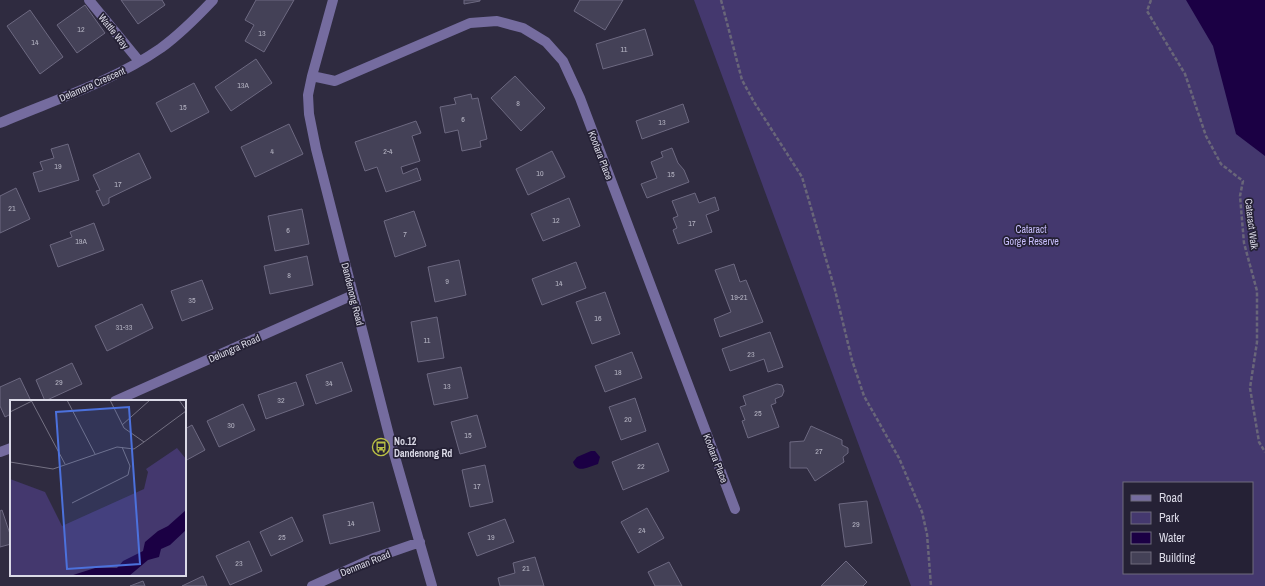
<svg xmlns="http://www.w3.org/2000/svg" width="1265" height="586" viewBox="0 0 1265 586" font-family="'Archivo Narrow',sans-serif">
  <style>
    .green { fill: #44386e; fill-rule: evenodd }
    .water { fill: #1b0044 }
    .building { fill: #444157; stroke: #6d6981 }
    .lines { fill: none; stroke-linecap: round; stroke-linejoin: round }
    .path { stroke: #696679; stroke-width: 2.5; stroke-dasharray: 4 2; stroke-linecap: butt }
    .minor { stroke: #756c9f; stroke-width: 10 }
    .labels { text-anchor: middle; stroke-width: 3.5; stroke-linejoin: round; paint-order: stroke }
    .number-label { font-size: 8px; fill: #b5b4c3 }
    .street-label { font-size: 10px; fill: #dbdae7; stroke: #252135 }
    .park-label { font-size: 10px; fill: #c7bdfa; stroke: #252135 }
    .poi-label { font-size: 10px; font-weight: bold; fill: #dbdae7; stroke: #252135; text-anchor: start }
    .inset-road { fill: none; stroke: #747183; stroke-width: 1 }
    .view { fill: #4c71dc; fill-opacity: 0.15; stroke: #4c71dc; stroke-width: 2 }
    .inset-edge { fill: none; stroke: #dbdae7; stroke-width: 2 }
  </style>
  <rect width="100%" height="100%" fill="#2f2b40"/>
  <path class="green" d="M694,0H1265V586H911ZM1124,483H1252V573H1124Z"/>
  <path class="water" d="M1186,0H1265V156L1236,134L1213,46Z
    M591,451H595L600,457L598,464C588,467 577,474 573,462L577,457Z"/>
  <path class="building" d="M121,0H162L165,5L138,24Z
    M256,0H294L264,52L245,41L254,25L245,20Z
    M464,0H480V1L464,4Z
    M580,0H623L605,30L574,11Z
    M85,5L105,33L77,53L57,25Z
    M30,10L63,57L40,74L7,26Z
    M645,29L653,55L603,69L596,44Z
    M256,59L272,83L231,111L215,87Z
    M515,76L545,108L521,131L491,98Z
    M194,83L209,112L171,132L156,103Z
    M471,94L472,99L478,98L487,139L480,141L481,147L462,151L458,130L445,133L440,107L456,104L454,98Z
    M683,104L689,122L642,139L636,121Z
    M416,121L421,133L412,136L420,161L401,167L403,174L417,168L421,180L386,192L377,167L365,171L355,142Z
    M289,124L303,154L255,177L241,147Z
    M68,144L79,180L39,192L33,173L43,170L40,162L54,158L51,149Z
    M672,148L678,163L684,170L689,182L647,198L641,184L657,178L651,162L663,157L661,152Z
    M552,151L565,177L528,195L516,169Z
    M139,153L151,178L109,198V203L103,206L96,191L100,190L93,175Z
    M16,188L30,219L0,233V196Z
    M695,193L699,203L715,197L719,210L706,215L712,232L678,244L673,230L677,228L673,218L678,216L672,201Z
    M569,198L580,226L543,241L531,214Z
    M302,209L309,244L275,251L268,216Z
    M414,211L426,246L395,257L384,221Z
    M94,223L104,250L58,267L50,245L72,237L70,232Z
    M307,256L313,285L270,294L264,266Z
    M459,260L466,295L435,302L428,267Z
    M576,262L586,288L542,305L532,279Z
    M734,264L740,282L746,280L763,322L720,337L714,319L731,312L715,270Z
    M202,280L213,309L182,321L171,291Z
    M605,292L620,334L592,344L576,302Z
    M142,304L153,328L107,351L95,326Z
    M437,317L444,358L418,362L411,322Z
    M770,332L783,367L768,372L764,359L730,371L722,349Z
    M632,352L642,378L605,392L595,366Z
    M342,362L352,391L316,404L306,375Z
    M72,363L82,384L45,401L36,380Z
    M461,367L468,398L434,405L427,374Z
    M20,378L31,401H11V414L5,417L0,406V387Z
    M296,382L304,405L266,419L258,395Z
    M777,384L782,385L784,391L782,396L775,399L776,403L771,405L779,427L748,438L742,421L745,420L740,407L746,405L743,396Z
    M635,398L646,431L621,440L609,407Z
    M243,404L255,430L219,447L207,421Z
    M477,415L486,447L460,454L451,422Z
    M192,425L205,450L185,461V429Z
    M811,426L842,440V445L848,448V453L843,457L844,462L815,481L807,468H790V442L804,441Z
    M658,443L669,471L623,490L612,462Z
    M485,465L493,502L470,507L462,470Z
    M867,501L872,543L845,547L839,504Z
    M373,502L380,531L330,544L323,515Z
    M647,508L664,538L638,553L621,522Z
    M2,510L11,537V544L0,547V511Z
    M292,517L303,541L271,556L260,532Z
    M505,519L514,542L477,556L468,533Z
    M249,541L262,571L230,585L216,556Z
    M535,557L544,586H500L498,578L515,573L513,563Z
    M846,561L867,582L863,586H821Z
    M669,562L682,586H655L648,572Z
    M203,576L207,586H182Z
    M143,581L145,586H130Z"/>
  <g class="lines">
    <path class="path" d="M721,0L742,80L754,102L802,177L835,290L852,360L864,396L899,458L922,512L927,534L931,586
      M1151,0L1147,11L1185,74L1206,136L1221,164L1243,181L1240,196L1244,243L1257,291V342L1250,388L1259,442L1265,452"/>
    <path class="minor" d="M89,0L139,61
      M333,0L312,76L308,95L309,114L316,149L391,443L432,586
      M312,76L335,81L470,23L497,21L523,28L546,42L563,61L580,98L735,509
      M0,123C54,100 112,82 161,48C180,34 197,17 213,0
      M115,401L353,295
      M0,452L11,448
      M312,586L374,558L420,542"/>
  </g>
  <defs>
    <g id="bus-ring" transform="scale(0.9)"><circle r="9.5" fill="#252135" stroke="#bac045" stroke-width="1.5"/><path d="M-5-6H5V4H4V6H2V4H-2V6H-4V4H-5ZM-3.5-4V0h7V-4ZM-3.5 1.2v1.5H-2V1.2ZM2 1.2v1.5H3.5V1.2Z" fill="#bac045"/></g>
  </defs>
  <g fill-rule="evenodd">
    <use href="#bus-ring" x="381" y="447"/>
  </g>
  <g class="labels">
    <g class="number-label">
      <text x="81" y="32">12</text>
      <text x="262" y="36">13</text>
      <text x="35" y="45">14</text>
      <text x="624" y="52">11</text>
      <text x="243" y="88">13A</text>
      <text x="518" y="106">8</text>
      <text x="183" y="110">15</text>
      <text x="463" y="122">6</text>
      <text x="662" y="125">13</text>
      <text x="272" y="154">4</text>
      <text x="388" y="154">2-4</text>
      <text x="58" y="169">19</text>
      <text x="540" y="176">10</text>
      <text x="671" y="177">15</text>
      <text x="118" y="187">17</text>
      <text x="12" y="211">21</text>
      <text x="556" y="223">12</text>
      <text x="692" y="226">17</text>
      <text x="288" y="233">6</text>
      <text x="405" y="237">7</text>
      <text x="81" y="244">19A</text>
      <text x="289" y="278">8</text>
      <text x="447" y="284">9</text>
      <text x="559" y="286">14</text>
      <text x="739" y="300">19-21</text>
      <text x="192" y="303">35</text>
      <text x="598" y="321">16</text>
      <text x="124" y="330">31-33</text>
      <text x="427" y="343">11</text>
      <text x="751" y="357">23</text>
      <text x="618" y="375">18</text>
      <text x="59" y="385">29</text>
      <text x="329" y="386">34</text>
      <text x="447" y="389">13</text>
      <text x="281" y="403">32</text>
      <text x="758" y="416">25</text>
      <text x="628" y="422">20</text>
      <text x="231" y="428">30</text>
      <text x="468" y="438">15</text>
      <text x="819" y="454">27</text>
      <text x="641" y="469">22</text>
      <text x="477" y="489">17</text>
      <text x="351" y="526">14</text>
      <text x="856" y="527">29</text>
      <text x="642" y="533">24</text>
      <text x="282" y="540">25</text>
      <text x="491" y="540">19</text>
      <text x="239" y="566">23</text>
      <text x="526" y="571">21</text>
    </g>
    <g class="street-label">
      <text transform="translate(114 31) rotate(51)" y="4">Wattle Way</text>
      <text transform="translate(92 84) rotate(-24)" y="4">Delamere Crescent</text>
      <text transform="translate(601 155) rotate(69)" y="4">Kootara Place</text>
      <text transform="translate(1252 224) rotate(83)" y="4">Cataract Walk</text>
      <text transform="translate(353 294) rotate(76)" y="4">Dandenong Road</text>
      <text transform="translate(234 348) rotate(-24)" y="4">Delungra Road</text>
      <text transform="translate(716 458) rotate(69)" y="4">Kootara Place</text>
      <text transform="translate(365 563) rotate(-22)" y="4">Denman Road</text>
    </g>
    <g class="park-label">
      <text x="1031" y="233">Cataract<tspan x="1031" dy="12">Gorge Reserve</tspan></text>
    </g>
    <g class="poi-label">
      <text x="394" y="445">No.12<tspan x="394" dy="12">Dandenong Rd</tspan></text>
    </g>
  </g>
  <g transform="translate(10 400)">
    <rect width="176" height="176" fill="#2f2b40"/>
    <path d="M167,48L176,59V176H0V79L35,92L52,126L134,89L138,72L136,69Z" fill="#44386e"/>
    <path d="M176,110V130L160,145L151,149L149,157L138,160L119,176H60L85,168H107L113,161L133,151L135,142L148,131L158,126Z" fill="#1b0044"/>
    <path class="inset-road" d="M21,0L55,64M57,0L85,54M100,0L114,28L134,42L176,11M169,0L176,10M0,12L22,1M112,25L140,0M0,62L43,69L107,47L124,49L134,42M62,103L118,75L120,66L112,47"/>
    <path class="view" d="M119,7L130,164L57,169L46,12Z"/>
    <rect width="176" height="176" class="inset-edge"/>
  </g>
  <rect x="1123" y="482" width="130" height="92" fill="#252135" stroke="#6e6b7c"/>
  <rect x="1131" y="495" width="20" height="6" fill="#756c9f" stroke="#6e6b7c"/>
  <text x="1159" y="502" font-size="12" fill="#dbdae7">Road</text>
  <rect x="1131" y="512" width="20" height="12" fill="#44386e" stroke="#6e6b7c"/>
  <text x="1159" y="522" font-size="12" fill="#dbdae7">Park</text>
  <rect x="1131" y="532" width="20" height="12" fill="#1b0044" stroke="#6e6b7c"/>
  <text x="1159" y="542" font-size="12" fill="#dbdae7">Water</text>
  <rect x="1131" y="552" width="20" height="12" fill="#444157" stroke="#6e6b7c"/>
  <text x="1159" y="562" font-size="12" fill="#dbdae7">Building</text>
</svg>
